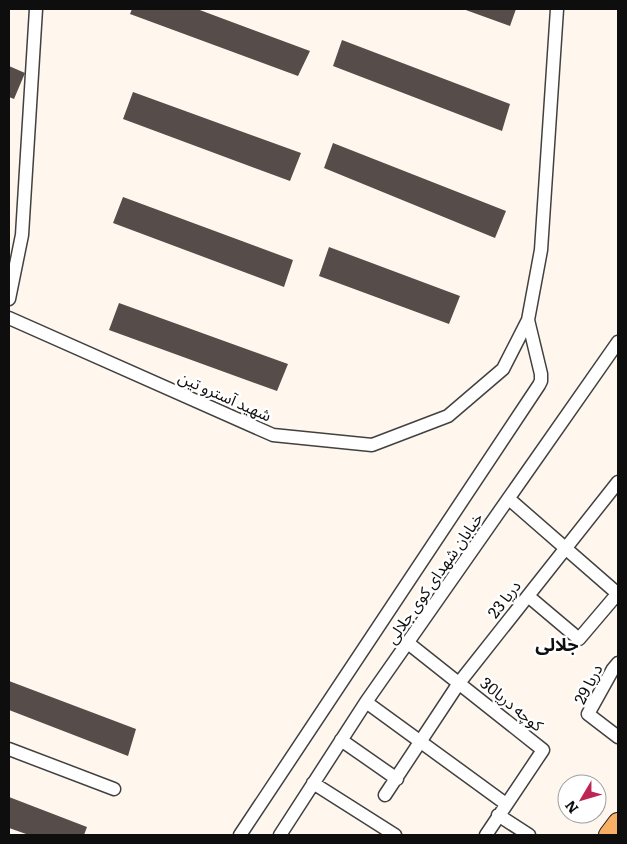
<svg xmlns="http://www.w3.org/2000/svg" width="627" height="844" viewBox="0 0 627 844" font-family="Literata,'Noto Sans Arabic',serif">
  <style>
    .building { fill: #564c4a }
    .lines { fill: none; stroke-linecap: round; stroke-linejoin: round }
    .minor-casing { stroke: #414141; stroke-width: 15 }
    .primary-casing { stroke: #1f1f1f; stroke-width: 22 }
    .minor { stroke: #fff; stroke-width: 12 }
    .primary { stroke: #f8b065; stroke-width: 20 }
    .labels { text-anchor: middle; stroke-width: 5; stroke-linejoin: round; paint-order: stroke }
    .street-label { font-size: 16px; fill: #0e0e0e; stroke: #fff }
    .neighbourhood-label { font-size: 18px; font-weight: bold; fill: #0e0e0e; stroke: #fff }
  </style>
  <rect width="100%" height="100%" fill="#fff7ee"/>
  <path class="building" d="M132,9H197L310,51L298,76L130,14Z
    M463,9H516L510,26Z
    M342,40L510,104L502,131L333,66Z
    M9,66L25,73L14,99L9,97Z
    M133,92L301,153L290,181L123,119Z
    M333,143L506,211L495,238L324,168Z
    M123,197L293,260L284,287L113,223Z
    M329,247L460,296L449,324L319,276Z
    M119,303L288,364L277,391L109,330Z
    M9,681L136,729L128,756L9,710Z
    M9,797L87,827L84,835H29L9,828Z"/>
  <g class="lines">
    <g class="minor-casing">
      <path id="minor" d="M9,299L22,235L36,9
        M9,318L273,435L372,445L448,416L503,369L528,320L541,250L557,9
        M509,499L618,594
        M528,596L579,639L613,599L618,597
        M408,643L543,750L486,835
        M618,663L613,669L588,714L618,737
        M366,702L506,804
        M341,740L397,779
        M9,749L114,789
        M313,783L395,835
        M385,795L459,683L618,482
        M498,815L529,835
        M240,835L539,385L541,381V374L528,320
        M280,835L366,702L618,342"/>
    </g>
    <g class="primary-casing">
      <path id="primary" d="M609,835L618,823"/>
    </g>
    <use href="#minor" class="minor"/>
    <use href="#primary" class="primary"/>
  </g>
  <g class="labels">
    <g class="street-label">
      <text transform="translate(225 396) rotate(24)" y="6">شهید آسترو تین</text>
      <text transform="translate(434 578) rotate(-55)" y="6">خیابان شهدای کوی جلالی</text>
      <text transform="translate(504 599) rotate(-52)" y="6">دریا 23</text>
      <text transform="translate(588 684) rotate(-63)" y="6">دریا 29</text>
      <text transform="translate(512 704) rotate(39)" y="6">کوچه دریا30</text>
    </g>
    <g class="neighbourhood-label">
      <text x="557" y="651">جلالی</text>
    </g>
  </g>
  <rect width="627" height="844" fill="none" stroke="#0e0e0e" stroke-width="20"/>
  <g transform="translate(582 799) rotate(232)"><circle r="24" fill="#ffffff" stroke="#9f9f9f"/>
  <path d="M0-4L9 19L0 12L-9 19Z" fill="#bd2653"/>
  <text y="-8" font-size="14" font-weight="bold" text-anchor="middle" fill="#0e0e0e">N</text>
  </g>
</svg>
